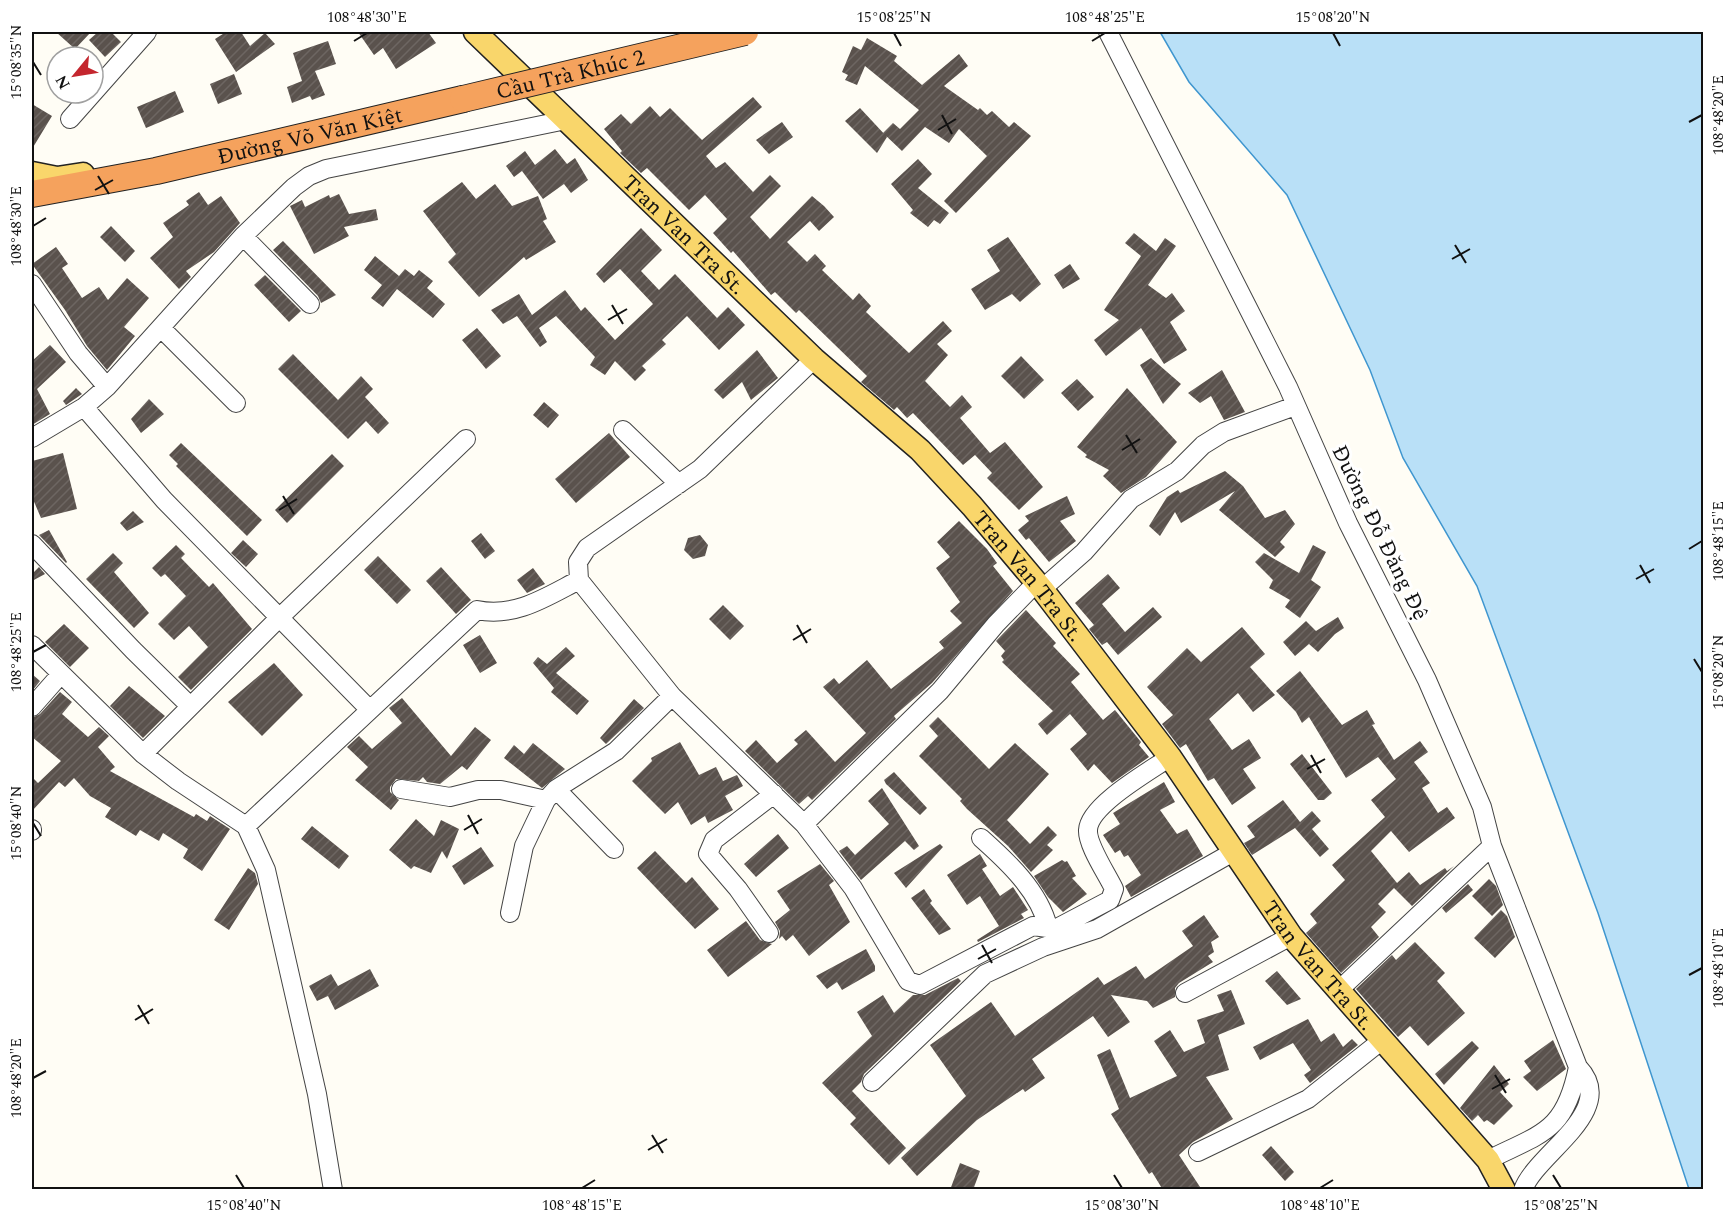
<svg xmlns="http://www.w3.org/2000/svg" width="1735" height="1221" viewBox="0 0 1735 1221" font-family="Spectral,serif">
  <style>
    .water { fill: #b9e0f7; stroke: #3f96cf; stroke-width: 1.5 }
    .building { fill: url(#building-hatch) }
    .lines { fill: none; stroke-linecap: round; stroke-linejoin: round }
    .minor-casing { stroke: #444; stroke-width: 20 }
    .major-casing { stroke: #222; stroke-width: 25 }
    .highway-casing { stroke: #222; stroke-width: 28 }
    .minor { stroke: #fff; stroke-width: 18 }
    .major { stroke: #f9d66b; stroke-width: 22 }
    .highway { stroke: #f5a25d; stroke-width: 26 }
    .highway-bridge-casing { stroke: #222; stroke-width: 28; stroke-linecap: butt }
    .highway-bridge { stroke: #f5a25d; stroke-width: 26 }
    .ticks { fill: none; stroke: #111; stroke-width: 2 }
    .labels { text-anchor: middle; stroke-width: 6; stroke-linejoin: round; paint-order: stroke }
    .street-label { font-size: 22px; fill: #111; stroke: #fff }
    .neatline { fill: none; stroke: #111; stroke-width: 2 }
    .ticks-label { font-size: 15px; text-anchor: middle; fill: #111 }
  </style>
  <defs>
    <pattern id="building-hatch" width="6" height="6" patternUnits="userSpaceOnUse" patternTransform="scale(1.5)"><rect width="6" height="6" fill="#5a524d"/><path d="M-1 1l2-2M0 6l6-6M5 7l2-2" fill="none" stroke="#6d6662"/></pattern>
  </defs>
  <rect width="100%" height="100%" fill="#fffdf5"/>
  <path class="water" d="M1160,32H1703V1189H1689L1598,913L1477,586L1403,458L1370,370L1287,195L1189,82Z"/>
  <path class="building" d="M56,32H91L75,49Z
    M98,32H111L121,42L105,57L89,40Z
    M226,32H241L250,46L265,33L275,44L236,72L215,39Z
    M358,32H428L436,43L396,69L383,48L374,55Z
    M867,38L897,56L894,61L922,85L959,54L968,66L944,86L978,110L980,108L987,115L992,111L1009,127L1014,122L1031,136L956,213L944,201L987,156L959,129L949,143L925,127L902,151L883,133L893,123L900,129L919,110L865,66L857,85L845,80L848,75L842,72L853,46L861,50Z
    M328,41L336,64L315,71L325,95L312,100L310,96L292,103L287,87L302,81L293,53Z
    M234,74L242,94L218,104L210,84Z
    M175,91L184,112L146,128L137,107Z
    M753,97L762,107L706,156L716,168L725,162L753,192L770,175L781,186L750,217L770,239L812,196L824,206L834,217L819,231L810,221L787,242L807,262L815,254L826,266L822,270L853,300L859,293L871,306L866,312L909,353L943,321L952,331L937,344L948,355L925,381L950,407L962,395L972,407L960,418L990,453L1005,442L1043,487L1019,510L987,478L992,473L975,455L963,465L913,413L907,418L897,407L894,410L861,382L867,376L799,310L796,313L775,292L771,295L733,251L731,253L713,233L727,219L705,195L689,210L647,168L641,173L620,153L622,151L604,129L621,114L631,124L650,106L660,117L670,108L702,140Z
    M32,104L52,116L32,149Z
    M860,108L887,137L877,153L845,121Z
    M782,122L793,137L769,154L756,140Z
    M555,149L567,164L575,158L588,180L571,193L564,184L543,199L522,171L514,177L506,166L525,151L535,165Z
    M918,159L932,174L918,188L949,213L940,224L934,220L928,227L910,213L913,210L891,184Z
    M462,182L476,199L495,184L512,206L538,196L547,219L543,221L556,242L526,260L524,257L479,297L448,262L456,254L423,211Z
    M199,192L208,205L221,196L240,223L214,252L186,271L191,277L179,289L150,258L173,237L163,223L189,205L186,201Z
    M339,194L349,214L376,209L378,220L344,227L349,236L314,254L290,206L302,200L305,207L329,195L330,198Z
    M111,226L135,251L125,262L100,237Z
    M641,228L662,250L641,271L659,290L675,274L717,318L728,307L745,325L719,350L687,316L662,340L666,344L642,366L646,370L635,381L615,361L605,375L590,365L595,357L556,316L539,328L547,342L540,347L517,316L503,324L491,310L519,294L532,315L565,290L581,311L585,307L615,340L653,304L620,269L604,283L596,274Z
    M1134,233L1156,251L1165,238L1176,246L1148,285L1166,298L1172,293L1185,311L1170,322L1187,350L1164,364L1141,328L1106,356L1094,340L1119,320L1104,310L1141,256L1125,243Z
    M1008,237L1041,284L1020,302L1012,294L985,310L971,289L1000,271L987,250Z
    M283,241L336,295L321,303L318,296L273,250Z
    M56,247L68,264L62,268L82,298L99,287L108,300L127,278L149,298L124,327L135,336L107,370L87,346L65,310L32,264Z
    M375,256L399,276L405,269L414,276L419,270L433,281L427,288L445,304L433,318L397,289L383,307L371,298L382,285L364,270Z
    M1070,264L1080,279L1063,289L1054,275Z
    M265,275L301,311L289,322L254,285Z
    M477,328L501,356L486,369L462,340Z
    M50,345L66,362L37,389L50,414L32,425V361Z
    M757,350L778,378L751,400L742,382L723,399L714,390Z
    M293,354L338,400L361,376L373,389L365,397L389,423L378,434L366,421L348,439L278,369Z
    M1021,356L1044,380L1024,399L1001,376Z
    M1151,358L1181,384L1163,404L1140,365Z
    M1222,370L1245,412L1224,420L1211,396L1200,403L1188,393Z
    M1077,379L1094,397L1078,411L1061,393Z
    M76,388L82,394L66,405L63,401Z
    M1127,388L1177,442L1146,477L1121,493L1103,476L1109,470L1085,457L1087,455L1077,447Z
    M149,399L164,414L141,433L131,419Z
    M544,402L559,415L548,428L533,415Z
    M609,433L630,457L576,503L555,479Z
    M181,443L262,520L247,536L176,466L178,464L169,455Z
    M63,453L77,509L41,518L32,497V461Z
    M332,454L344,466L287,523L275,510Z
    M1225,471L1243,486L1265,518L1285,510L1295,524L1280,542L1285,547L1275,557L1219,510L1235,491L1181,523L1175,512L1160,536L1149,526L1167,497L1178,490L1180,493Z
    M1067,496L1075,514L1060,521L1076,541L1049,562L1029,538L1026,540L1018,530L1029,521L1025,516Z
    M133,511L144,522L127,531L120,523Z
    M959,521L987,549L997,563L993,566L1013,591L932,683L894,716L896,719L812,800L808,796L799,804L745,751L756,740L777,763L798,744L794,740L806,730L835,762L866,733L823,687L834,678L839,684L867,660L891,689L944,648L939,642L962,623L950,611L960,602L936,568L950,557L937,542Z
    M49,530L67,562L66,563L39,535Z
    M481,533L495,551L485,559L471,541Z
    M700,535L708,545L705,556L693,559L684,550L688,538Z
    M243,540L258,554L246,567L231,553Z
    M176,545L185,554L181,558L209,587L213,583L252,629L191,690L178,677L208,647L189,626L174,640L158,624L186,596L165,574L161,577L152,568Z
    M1313,545L1326,552L1311,580L1321,587L1300,618L1285,607L1290,600L1269,588L1273,580L1255,562L1264,553L1299,573Z
    M113,553L123,563L114,572L149,613L134,628L86,579Z
    M378,556L411,590L397,604L364,570Z
    M39,567L45,574L32,581V574Z
    M441,567L471,600L456,614L426,581Z
    M533,568L545,584L527,593L517,580Z
    M1108,574L1120,588L1102,604L1125,632L1153,607L1162,617L1118,655L1107,642L1102,645L1089,629L1094,625L1075,603Z
    M723,605L744,626L730,640L709,619Z
    M1026,610L1056,643L1053,646L1080,674L1071,682L1103,720L1115,710L1141,742L1139,745L1149,757L1112,783L1094,764L1088,771L1070,749L1087,734L1070,714L1047,735L1038,724L1053,711L1002,662L1004,660L1001,656L1005,651L996,641Z
    M1338,617L1344,628L1335,634L1318,652L1309,644L1295,656L1283,642L1306,621L1316,631Z
    M64,624L89,648L70,667L45,642Z
    M1242,627L1265,654L1250,667L1275,695L1253,712L1238,693L1209,719L1232,750L1249,739L1261,758L1243,769L1256,788L1232,805L1214,778L1208,781L1186,744L1180,748L1162,724L1173,715L1147,687L1187,648L1201,662Z
    M480,635L497,663L480,673L463,645Z
    M566,647L575,656L556,673L589,701L577,715L551,692L554,688L533,663L538,657L547,664Z
    M274,663L303,695L262,736L228,702Z
    M1300,671L1342,725L1367,710L1375,724L1372,725L1394,760L1420,741L1428,752L1414,762L1430,783L1422,788L1438,813L1447,807L1455,818L1409,852L1391,831L1371,851L1397,883L1409,872L1420,885L1445,868L1447,871L1454,866L1412,906L1394,888L1378,904L1386,912L1371,927L1379,937L1341,973L1306,933L1317,923L1310,914L1345,880L1332,865L1385,817L1371,800L1396,779L1378,757L1346,778L1309,717L1302,723L1296,712L1276,691Z
    M32,674L40,681L32,691Z
    M129,686L165,716L143,738L110,706Z
    M60,692L72,702L62,714L88,737L99,727L109,736L98,747L115,767L110,771L194,817L196,814L207,821L210,816L230,829L202,871L183,858L188,849L163,833L159,841L140,830L136,836L105,817L111,808L90,796L74,778L65,787L59,782L32,811V777L38,783L61,761L32,737V718L40,714Z
    M402,698L451,756L475,727L491,740L467,770L462,766L440,784L427,782L423,777L419,781L396,779L390,787V792L399,800L391,810L355,780L368,767L347,747L359,736L372,749L402,723L389,708Z
    M634,699L644,708L606,744L600,738Z
    M938,717L989,769L1015,743L1049,774L1007,820L1030,844L1048,826L1057,835L1047,845L1053,850L1031,872L1008,846L967,809L960,801L962,799L919,756L938,736L929,726Z
    M680,742L699,775L716,767L723,781L737,775L743,786L725,796L733,810L708,823L705,816L691,825L678,802L665,814L632,781L652,761L651,758Z
    M533,743L565,769L542,788L504,758L514,745L524,754Z
    M1302,754L1332,793L1324,800H1318L1290,764Z
    M894,772L927,808L920,815L886,784L884,780Z
    M1164,782L1175,802L1160,810L1177,834L1187,829L1203,856L1131,897L1125,886L1141,875L1128,855L1124,857L1120,850L1115,853L1103,835L1120,824L1113,813Z
    M882,788L919,846L914,850L905,841L861,880L839,851L847,846L855,855L889,824L868,801Z
    M1283,800L1300,822L1312,811L1321,821L1312,829L1329,849L1320,857L1295,828L1252,855L1244,843L1255,837L1247,826Z
    M416,819L434,836L441,820L459,829L447,859L442,851L431,873L414,866L411,869L389,850Z
    M312,826L349,856L339,869L301,839Z
    M778,834L789,848L756,877L744,864Z
    M940,844L943,847L906,888L894,873Z
    M481,847L494,866L464,885L452,866Z
    M655,851L686,883L692,877L719,909L695,929L637,868Z
    M980,854L987,866L982,869L1000,896L1013,887L1028,910L1021,914L1024,918L978,942L977,940L999,926L980,896L967,905L947,875Z
    M1062,860L1065,862L1067,861L1076,876L1072,878L1087,894L1063,912L1048,897L1034,876Z
    M820,864L834,881L829,885L850,922L809,956L793,935L786,941L782,936L779,939L780,931L775,922L790,910L777,891Z
    M248,868L255,873L258,884L229,930L214,920Z
    M1489,879L1496,886L1503,905L1492,916L1472,896Z
    M1468,884L1473,890L1446,913L1442,908Z
    M924,889L932,901L930,903L951,929L939,935L911,898Z
    M1501,910L1507,916L1515,937L1495,958L1474,938Z
    M1204,915L1219,937L1211,942L1214,952L1208,956L1213,962L1179,983L1175,988V997L1153,1008L1147,1001L1111,995L1130,1022L1108,1037L1093,1016L1032,1059L1045,1078L1025,1092L1023,1089L977,1120L917,1176L901,1158L966,1096L930,1045L991,1002L1015,1036L1098,977L1104,985L1136,966L1145,979L1193,946L1182,931Z
    M746,921L760,940L772,944L728,977L707,950Z
    M1415,942L1445,973L1437,981L1465,1013L1428,1046L1410,1026L1398,1037L1356,989L1392,955L1396,960Z
    M866,949L875,966V971L842,990L837,982L827,989L816,976Z
    M370,969L379,986L335,1010L328,996L317,1001L309,986L331,974L338,986Z
    M1277,971L1301,999L1287,1005L1265,981Z
    M958,978L961,981L864,1074L861,1082L852,1091L906,1148L889,1165L850,1124L856,1118L822,1083L872,1036L857,1012L883,995L894,1013L913,995H925Z
    M1231,990L1245,1024L1218,1035L1229,1070L1206,1077L1233,1119L1193,1142L1179,1155L1202,1190H1163L1152,1172L1149,1174L1111,1114L1119,1109L1097,1055L1110,1049L1130,1098L1177,1076L1154,1041L1170,1030L1184,1052L1205,1043L1197,1020L1224,1011L1217,995Z
    M1308,1019L1321,1042L1334,1033L1343,1047L1352,1039L1358,1045L1310,1083L1304,1075L1311,1070L1293,1043L1260,1060L1253,1047Z
    M1553,1040L1566,1069L1537,1091L1523,1077L1531,1071L1524,1061Z
    M1472,1041L1479,1048L1444,1085L1435,1074Z
    M1494,1065L1509,1084L1500,1092L1513,1106L1494,1125L1487,1120L1484,1122L1478,1115L1472,1121L1460,1108Z
    M1271,1146L1294,1172L1285,1181L1262,1155Z
    M960,1163L980,1171L973,1190H950Z"/>
  <g class="lines">
    <g class="minor-casing">
      <path id="minor" d="M1108,32L1288,387L1348,523L1427,680L1482,807L1492,846L1578,1067C1620,1111 1536,1153 1523,1190
        M70,119L147,32
        M243,236L310,304
        M32,284L78,353L107,387
        M161,328L236,403
        M814,359L700,469L587,548L578,562L579,580L672,696L804,824L853,888L908,981L920,985L1033,926L1055,929L1110,900L1114,889C1107,874 1087,845 1088,830C1089,805 1150,771 1170,757
        M84,407L164,500L370,710
        M623,430L679,484
        M32,438L84,407L107,387L243,236L294,187L309,176L326,169L566,120
        M32,544L133,650L190,706
        M1042,589L1084,552L1131,499L1177,471L1203,445L1224,432L1295,406
        M32,645L143,754L178,781L246,826L266,870L317,1094L333,1190
        M32,707L61,674
        M143,754L278,619L466,439
        M401,789L450,797L478,790H501L546,800
        M556,789L614,849
        M804,824L940,691L996,624L1036,583
        M246,826L477,610C515,618 546,597 579,580
        M32,829V831
        M981,838C1008,862 1039,891 1048,927
        M510,913L524,846L546,800L556,789L616,751L672,696
        M769,933L738,889L708,854L714,840L774,794
        M1339,990L1492,846
        M1185,993L1291,936
        M872,1082L985,974L1043,947L1097,929L1235,851
        M1198,1152L1308,1099L1381,1041
        M1488,1160C1542,1133 1565,1132 1578,1067"/>
    </g>
    <g class="major-casing">
      <g id="major">
        <path id="s1" d="M475,32L814,359L920,450L972,506L1042,589L1170,757L1291,936L1488,1160L1504,1190"/>
        <path d="M32,173L57,178L83,174"/>
      </g>
    </g>
    <g class="highway-casing">
      <g id="highway">
        <path id="s2" d="M32,194L156,171L463,99"/>
      </g>
    </g>
    <use href="#minor" class="minor"/>
    <use href="#major" class="major"/>
    <use href="#highway" class="highway"/>
    <g class="highway-bridge-casing">
      <g id="highway-bridge">
        <path id="s3" d="M463,99L745,32"/>
      </g>
    </g>
    <use href="#highway-bridge" class="highway-bridge"/>
  </g>
  <path class="ticks" d="M894,33L901,46M1333,33L1340,46M354,41L367,33M1092,41L1105,33M33,62L41,75M942,115L952,134M1689,122L1702,115M938,130L956,119M98,176L109,194M95,190L113,180M33,226L46,218M1455,245L1466,263M1452,259L1470,249M612,305L623,324M608,320L627,309M1126,435L1137,453M1122,450L1140,439M283,496L294,514M279,510L297,499M1689,549L1702,541M1640,565L1650,583M1636,579L1654,569M797,625L807,643M793,640L811,629M33,652L46,645M1694,659L1702,672M1311,755L1321,773M1307,769L1325,759M468,815L478,834M33,823L41,836M464,830L482,819M982,945L992,963M978,959L996,949M1689,975L1702,968M138,1005L149,1024M135,1020L153,1009M1495,1075L1506,1093M33,1078L46,1071M1492,1089L1510,1079M652,1135L663,1153M648,1150L667,1139M236,1175L244,1188M1114,1175L1122,1188M1553,1175L1561,1188M582,1188L595,1180M1320,1188L1333,1180"/>
  <g class="labels">
    <g class="street-label">
      <text dy="8" stroke="none"><textPath href="#s3" startOffset="110">Cầu Trà Khúc 2</textPath></text>
      <text dy="8" stroke="none"><textPath href="#s2" startOffset="284">Đường Võ Văn Kiệt</textPath></text>
      <text dy="8" stroke="none"><textPath href="#s1" startOffset="291">Tran Van Tra St.</textPath></text>
      <text transform="translate(1381 532) rotate(64)" y="8">Đường Đỗ Đăng Đệ</text>
      <text dy="8" stroke="none"><textPath href="#s1" startOffset="777">Tran Van Tra St.</textPath></text>
      <text dy="8" stroke="none"><textPath href="#s1" startOffset="1263">Tran Van Tra St.</textPath></text>
    </g>
  </g>
  <rect width="1735" height="1221" fill="none" stroke="#ffffff" stroke-width="66"/>
  <g transform="translate(75 75) rotate(240)"><circle r="28" fill="#ffffff" stroke="#a0a0a0" stroke-width="1.5"/>
  <path d="M0-4.5L10 22L0 15L-10 22Z" fill="#c4262e"/>
  <text y="-9" font-size="16" font-weight="bold" text-anchor="middle" fill="#111111">N</text>
  </g>
  <rect x="33" y="33" width="1669" height="1155" class="neatline"/>
  <g class="ticks-label">
    <text x="367" y="22">108°48'30"E</text>
    <text x="894" y="22">15°08'25"N</text>
    <text x="1105" y="22">108°48'25"E</text>
    <text x="1333" y="22">15°08'20"N</text>
    <text transform="translate(16 62) rotate(-90)" y="5">15°08'35"N</text>
    <text transform="translate(1718 115) rotate(-90)" y="5">108°48'20"E</text>
    <text transform="translate(16 226) rotate(-90)" y="5">108°48'30"E</text>
    <text transform="translate(1718 541) rotate(-90)" y="5">108°48'15"E</text>
    <text transform="translate(16 652) rotate(-90)" y="5">108°48'25"E</text>
    <text transform="translate(1718 672) rotate(-90)" y="5">15°08'20"N</text>
    <text transform="translate(16 823) rotate(-90)" y="5">15°08'40"N</text>
    <text transform="translate(1718 968) rotate(-90)" y="5">108°48'10"E</text>
    <text transform="translate(16 1078) rotate(-90)" y="5">108°48'20"E</text>
    <text x="244" y="1210">15°08'40"N</text>
    <text x="582" y="1210">108°48'15"E</text>
    <text x="1122" y="1210">15°08'30"N</text>
    <text x="1320" y="1210">108°48'10"E</text>
    <text x="1561" y="1210">15°08'25"N</text>
  </g>
</svg>
